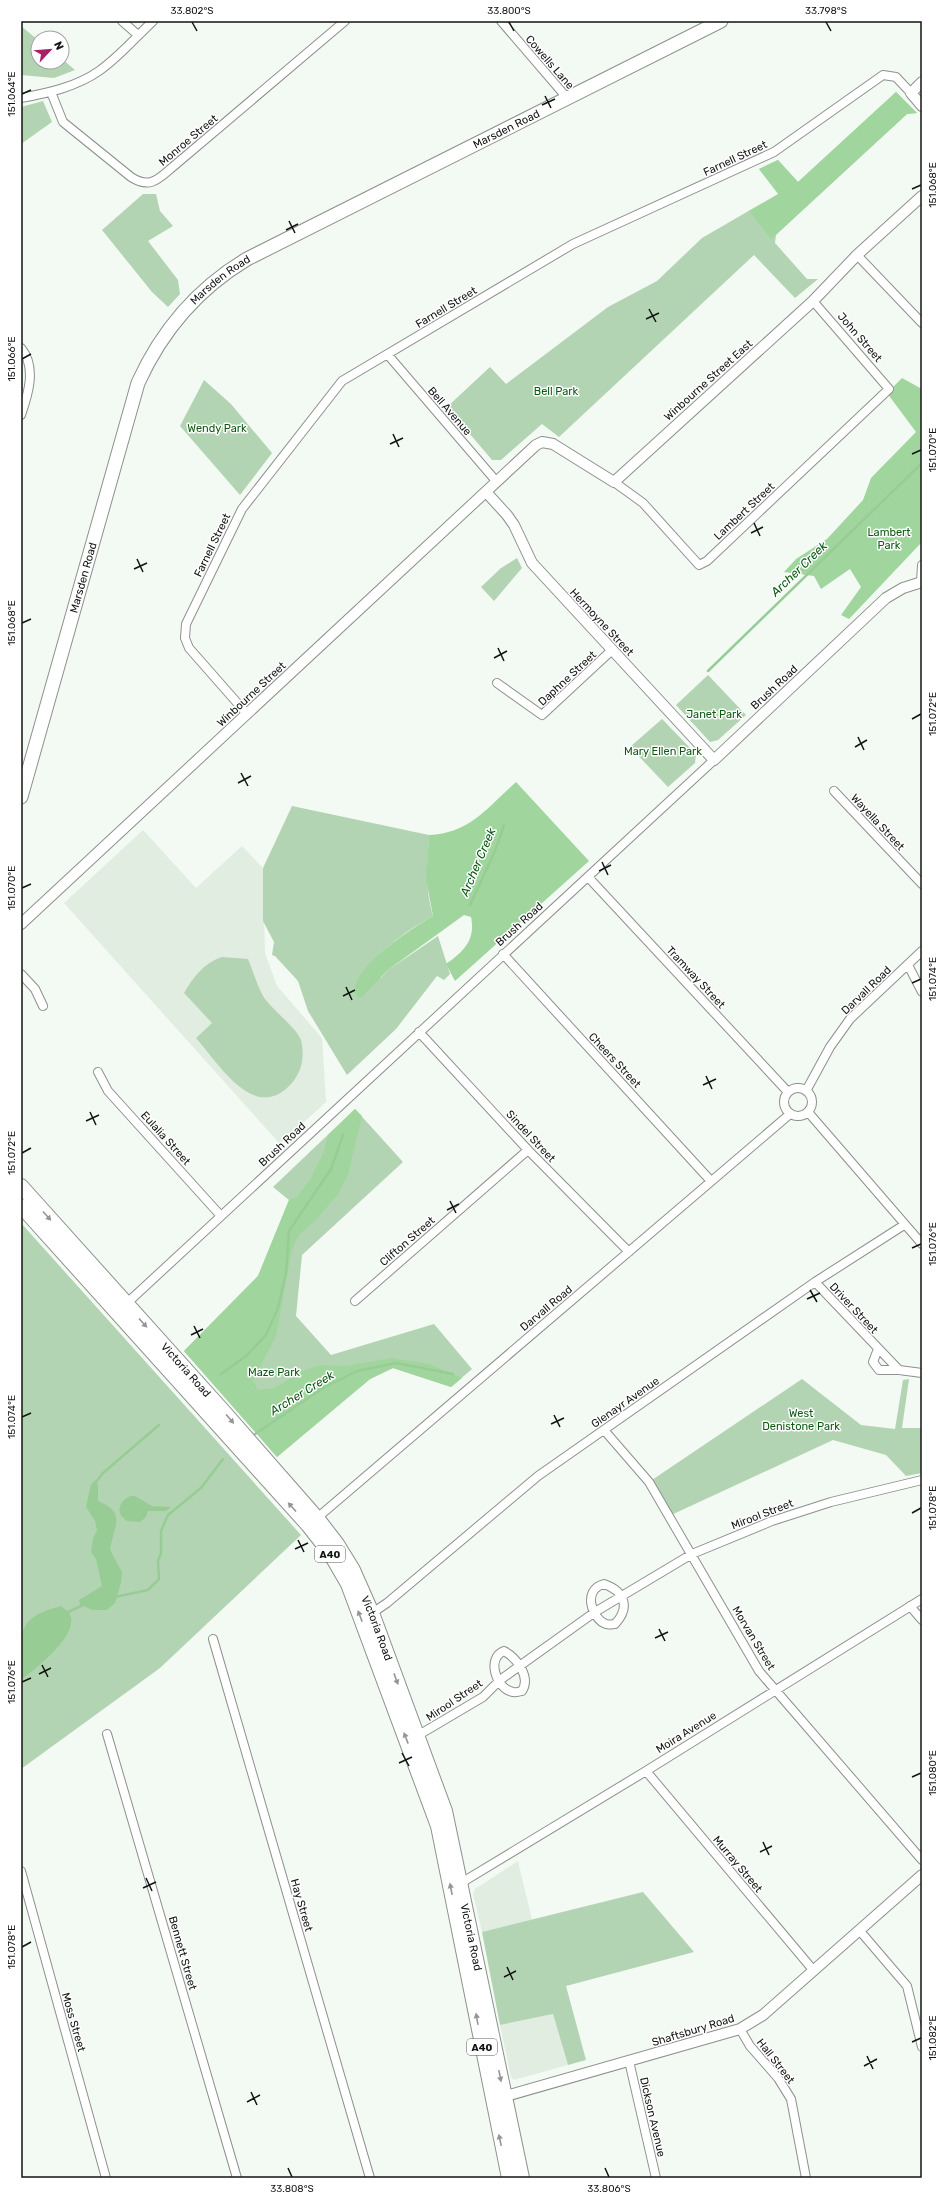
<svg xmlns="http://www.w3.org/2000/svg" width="943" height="2199" viewBox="0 0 943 2199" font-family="Rubik,sans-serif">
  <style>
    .built { fill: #e2ede1 }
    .green { fill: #b3d4b2 }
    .forest { fill: #a0d69e }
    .water { fill: #97cd95 }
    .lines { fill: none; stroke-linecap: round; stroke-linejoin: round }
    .stream { stroke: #97cd95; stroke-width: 2.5 }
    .minor-casing { stroke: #8c918c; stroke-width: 10 }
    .tertiary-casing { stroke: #8c918c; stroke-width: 12 }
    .primary-casing { stroke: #8c918c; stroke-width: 15 }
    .trunk-casing { stroke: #8c918c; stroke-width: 16 }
    .minor { stroke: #fff; stroke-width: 8 }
    .tertiary { stroke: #fff; stroke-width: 10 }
    .primary { stroke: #fff; stroke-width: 13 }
    .trunk { stroke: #fff; stroke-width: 14 }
    .oneway { fill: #949594 }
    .ticks { fill: none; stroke: #121412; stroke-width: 1.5 }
    .labels { text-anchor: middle; stroke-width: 3; stroke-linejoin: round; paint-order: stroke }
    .shield { fill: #fff; stroke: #595a59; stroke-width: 1 }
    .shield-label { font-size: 10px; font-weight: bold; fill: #121412 }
    .street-label { font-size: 11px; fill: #121412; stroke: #fff }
    .park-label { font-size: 11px; fill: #0b5a12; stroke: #fff }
    .water-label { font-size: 12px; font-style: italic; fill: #085911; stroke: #fff }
    .neatline { fill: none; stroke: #121412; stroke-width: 1.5 }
    .ticks-label { font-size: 10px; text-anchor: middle; fill: #121412 }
  </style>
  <rect width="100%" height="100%" fill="#f3f9f3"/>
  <path class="built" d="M143,830L196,888L242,846L263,868L265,953L277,986L322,1038L326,1102L280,1144L64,903Z
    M518,1861L532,1920L482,1932L473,1894L475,1889Z
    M553,2014L568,2065L514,2080L511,2077L500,2025Z"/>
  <path class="green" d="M21,26L38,40V62H62V59L75,70L54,78L21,75Z
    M896,92L917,113L907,114L776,235L775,243L807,279H818L795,298L754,255L559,437L542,424L501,460H492L447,407L490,367L506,384L608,307L657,281L702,238L778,194L759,169L778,160L798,182Z
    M43,101L52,122L21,144V107Z
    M143,194H156L160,211L173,226L148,241L178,280L180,294L168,307L152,292L102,230Z
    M204,380L231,404L272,453L240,495L180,426Z
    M517,558L522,568L494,601L481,587L501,568Z
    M708,675L746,715L718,740L710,742L676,705Z
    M662,719L696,754L695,763L668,787L630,747Z
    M292,806L429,835C428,868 424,883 433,916C407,930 383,948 364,971L381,978L388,970L438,936L450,974L444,980L437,976L396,1029L347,1075L308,1011L298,981L275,956L272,955L274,942L263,921V868Z
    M222,957L248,959C253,971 257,985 263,996C271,1009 297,1028 301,1040C305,1056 302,1071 292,1083C255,1125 219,1064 196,1038L212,1023L184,993C194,976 204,963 222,957Z
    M355,1109L403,1162L302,1255L296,1316L331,1355L434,1324L472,1369L451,1387L393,1368L370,1379L277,1457L184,1351L258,1276L289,1200L273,1187Z
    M21,1223L301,1535L160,1668L21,1769Z
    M802,1379L861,1425L895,1429L903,1380L909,1379L902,1428H922V1473L906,1476L886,1455L833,1440L669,1516L649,1482Z
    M643,1892L694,1952L566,1986L586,2060L568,2065L553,2014L500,2025L482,1932Z"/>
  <path class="forest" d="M896,92L917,113L907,114L771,239L749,211L779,194L759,169L778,160L798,182Z
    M902,378L922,389V542L849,619L841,615L861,587L850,569L821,589L814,576L784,572L796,559L827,539L863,500L871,478L916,432L887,393Z
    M516,782L589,861L455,981L446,964C463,952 476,940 471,917L464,915L388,970L363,996L358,998C340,974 415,926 433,916L426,879L429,835C470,833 487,808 516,782Z
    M355,1109L362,1116L348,1175L339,1193L315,1221L299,1235L292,1249L276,1336L253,1381L258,1390L275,1388L302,1371L321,1365L344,1366L392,1358L429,1364L462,1378L451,1387L393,1368L370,1379L277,1457L184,1351L258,1276L289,1200L297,1197L311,1178L324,1151L328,1135Z"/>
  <path class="water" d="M96,1480L98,1486V1501C127,1513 114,1524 110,1550L122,1572L121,1583L115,1603L107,1610H93L80,1605L79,1600L102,1586L96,1559L91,1552L93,1538L97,1530L95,1521L86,1507L91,1484Z
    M131,1496H135L152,1506L171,1507L166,1511H148L146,1517L140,1522L127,1521L121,1516C117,1507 122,1499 131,1496Z
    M61,1606C65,1609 70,1612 71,1618C75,1638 35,1669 21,1680C21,1638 12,1618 61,1606Z"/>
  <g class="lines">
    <path class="stream" d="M708,671L922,463
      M470,905L495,851L504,825
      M221,1374L246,1356L266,1335L278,1308L286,1273L289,1231L331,1169L343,1135
      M255,1434L323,1388L357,1371L396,1363L453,1374
      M96,1482L103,1473L159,1425
      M115,1597L148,1590L159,1579L158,1561L161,1553V1531L168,1515L201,1488L223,1459
      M66,1613L83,1605"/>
    <g class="minor-casing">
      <path id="minor" d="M122,21L138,35
        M501,21L568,99
        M51,92L63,122L131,177C151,190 159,178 175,165L345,21
        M21,98C48,93 76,87 99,71C119,57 135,38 153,21
        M857,255L922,323
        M21,348C37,367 28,395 21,415
        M388,355L496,481
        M614,482L643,503L699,565L707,561L889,389L813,301
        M921,582L922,565
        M497,683L542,715L612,650
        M247,714L189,648L185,638L186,624L242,509L342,381L573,244L774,152L883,75L896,77L911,93
        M834,791L922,884
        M588,877L788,1092
        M503,954L710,1180
        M908,965L922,992
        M21,974L35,989L43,1006
        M419,1032L528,1150L629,1252
        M98,1072L108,1091L221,1216
        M784 1102a14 14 0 1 1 28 0a14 14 0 1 1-28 0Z
        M806,1091L830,1047L850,1019L922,951
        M808,1112L922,1244
        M815,1282L899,1370
        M355,1301L528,1150
        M126,1304L714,760
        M878,1349L873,1362L879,1370H899L922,1373
        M604,1430L649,1482L759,1671L922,1860
        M317,1518L790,1114
        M604,1584C624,1591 631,1607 615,1624C613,1624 609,1625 606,1624C593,1620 581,1590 604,1584Z
        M910,1606L922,1620
        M372,1613L387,1603L538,1476L815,1282L904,1225
        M213,1639L370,2178
        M504,1651C517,1658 531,1677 522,1691C520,1691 516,1693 513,1692C496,1689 486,1658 504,1651Z
        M107,1734L237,2178
        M417,1736L483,1697L500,1680L595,1612L692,1554L772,1521L831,1502L922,1480
        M646,1771L814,1971
        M21,1871L106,2178
        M461,1883L646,1771L922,1599
        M860,1931L907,1986L922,2047
        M740,2029L750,2046L778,2078L791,2099L806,2178
        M629,2061L656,2178"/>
    </g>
    <g class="tertiary-casing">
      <path id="tertiary" d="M922,82L911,93L922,106
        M486,492L507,515L514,525L532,563L714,760L886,598L903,588L922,582
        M21,924L536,445L542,442L553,444L614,482L813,301L857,255L922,196
        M499,2098L740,2029L763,2015L922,1875"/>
    </g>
    <g class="primary-casing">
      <g id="primary">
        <path id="s1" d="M21,797L138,383C162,330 197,289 247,259L721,21"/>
      </g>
    </g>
    <g class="trunk-casing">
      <g id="trunk">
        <path id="s2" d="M21,1186L225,1413L317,1518L337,1544L353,1570L372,1613L445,1811L522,2178"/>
        <path d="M21,1206L308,1525L330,1553L348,1584L438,1826L509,2178"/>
      </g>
    </g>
    <use href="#minor" class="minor"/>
    <use href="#tertiary" class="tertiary"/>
    <use href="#primary" class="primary"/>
    <use href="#trunk" class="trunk"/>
  </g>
  <defs><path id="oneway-solid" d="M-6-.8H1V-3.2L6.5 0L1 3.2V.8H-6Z"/></defs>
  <g class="oneway">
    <use href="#oneway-solid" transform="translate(47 1216) rotate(48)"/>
    <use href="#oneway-solid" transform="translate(143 1323) rotate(48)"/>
    <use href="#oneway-solid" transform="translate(230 1419) rotate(49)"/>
    <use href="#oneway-solid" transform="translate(292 1507) rotate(-132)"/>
    <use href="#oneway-solid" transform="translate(360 1616) rotate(-111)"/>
    <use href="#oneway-solid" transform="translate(396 1679) rotate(70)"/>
    <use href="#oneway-solid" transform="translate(406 1738) rotate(-111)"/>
    <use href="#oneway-solid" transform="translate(451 1889) rotate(-101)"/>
    <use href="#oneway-solid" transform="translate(477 2019) rotate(-100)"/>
    <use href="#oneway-solid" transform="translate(500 2076) rotate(79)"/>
    <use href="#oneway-solid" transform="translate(500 2140) rotate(-102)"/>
  </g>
  <path class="ticks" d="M192,22L197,31M509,22L514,31M826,22L831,31M22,94L31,90M545,96L551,108M542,105L555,99M912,189L921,185M289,221L295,233M286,230L298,224M649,309L656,322M646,319L659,313M22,359L31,354M393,434L399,447M390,444L403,438M912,454L921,450M754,523L760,536M751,533L763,527M137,559L143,572M134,569L147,563M22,623L31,619M498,648L504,661M494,658L507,651M912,719L921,714M858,737L864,750M855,747L867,740M241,773L248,786M238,783L251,776M602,862L608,875M599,871L611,865M22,888L31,884M912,983L921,979M346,987L352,1000M343,996L355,990M706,1076L712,1089M703,1085L716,1079M90,1112L96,1125M86,1121L99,1115M22,1153L31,1148M450,1201L456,1213M447,1210L459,1204M912,1248L921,1244M810,1290L817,1302M807,1299L820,1293M194,1326L200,1338M191,1335L203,1329M554,1415L560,1427M22,1417L31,1413M551,1424L564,1418M912,1513L921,1508M298,1540L304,1552M295,1549L308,1543M659,1629L665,1641M655,1638L668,1632M42,1665L48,1677M39,1674L51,1668M22,1682L31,1678M402,1753L409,1766M399,1763L412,1757M912,1777L921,1773M763,1842L769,1855M760,1852L772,1846M146,1878L152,1891M143,1888L156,1882M22,1947L31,1942M507,1967L513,1980M504,1977L516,1971M912,2042L921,2038M867,2056L873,2069M864,2066L877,2059M251,2092L257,2105M247,2102L260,2095M288,2168L292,2177M605,2168L609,2177"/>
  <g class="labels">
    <g class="shield">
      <rect x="315" y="1546" width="30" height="16" rx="3"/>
      <rect x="467" y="2039" width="30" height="16" rx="3"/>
    </g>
    <g class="shield-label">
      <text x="330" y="1558">A40</text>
      <text x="482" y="2051">A40</text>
    </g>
    <g class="street-label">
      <text transform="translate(550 62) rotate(49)" y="4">Cowells Lane</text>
      <text dy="4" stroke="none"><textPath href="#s1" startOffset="888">Marsden Road</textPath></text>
      <text transform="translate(188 140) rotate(-40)" y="4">Monroe Street</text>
      <text transform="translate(735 158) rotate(-25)" y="4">Farnell Street</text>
      <text dy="4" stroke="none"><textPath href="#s1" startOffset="564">Marsden Road</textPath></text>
      <text transform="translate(446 307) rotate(-31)" y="4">Farnell Street</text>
      <text transform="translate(860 337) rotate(49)" y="4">John Street</text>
      <text transform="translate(708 380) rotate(-42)" y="4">Winbourne Street East</text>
      <text transform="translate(450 411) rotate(49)" y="4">Bell Avenue</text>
      <text transform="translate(744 511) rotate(-43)" y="4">Lambert Street</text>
      <text transform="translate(212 545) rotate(-64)" y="4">Farnell Street</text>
      <text dy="4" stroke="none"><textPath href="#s1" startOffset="228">Marsden Road</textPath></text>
      <text transform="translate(602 622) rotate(47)" y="4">Hermoyne Street</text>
      <text transform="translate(567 678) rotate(-43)" y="4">Daphne Street</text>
      <text transform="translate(774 687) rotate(-43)" y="4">Brush Road</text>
      <text transform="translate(251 694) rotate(-43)" y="4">Winbourne Street</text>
      <text transform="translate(878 822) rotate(47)" y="4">Wayella Street</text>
      <text transform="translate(519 924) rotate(-42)" y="4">Brush Road</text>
      <text transform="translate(696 977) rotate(47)" y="4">Tramway Street</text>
      <text transform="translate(866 990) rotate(-44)" y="4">Darvall Road</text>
      <text transform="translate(615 1060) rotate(47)" y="4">Cheers Street</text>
      <text transform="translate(531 1136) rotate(47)" y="4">Sindel Street</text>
      <text transform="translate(166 1138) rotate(48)" y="4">Eulalia Street</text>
      <text transform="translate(282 1144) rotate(-43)" y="4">Brush Road</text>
      <text transform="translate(407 1241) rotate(-41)" y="4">Clifton Street</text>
      <text transform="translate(546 1308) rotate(-40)" y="4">Darvall Road</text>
      <text transform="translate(854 1308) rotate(47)" y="4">Driver Street</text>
      <text dy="4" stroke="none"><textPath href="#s2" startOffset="247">Victoria Road</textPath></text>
      <text transform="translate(625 1402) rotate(-35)" y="4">Glenayr Avenue</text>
      <text transform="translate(762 1514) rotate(-21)" y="4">Mirool Street</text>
      <text dy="4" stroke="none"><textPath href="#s2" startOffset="571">Victoria Road</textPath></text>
      <text transform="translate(754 1638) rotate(59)" y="4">Morvan Street</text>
      <text transform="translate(454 1700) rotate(-34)" y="4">Mirool Street</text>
      <text transform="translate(686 1732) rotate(-32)" y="4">Moira Avenue</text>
      <text transform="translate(738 1864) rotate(50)" y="4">Murray Street</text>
      <text transform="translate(302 1905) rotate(74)" y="4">Hay Street</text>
      <text dy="4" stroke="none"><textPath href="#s2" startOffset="895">Victoria Road</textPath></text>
      <text transform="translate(183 1953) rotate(74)" y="4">Bennett Street</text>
      <text transform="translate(74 2022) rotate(74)" y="4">Moss Street</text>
      <text transform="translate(693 2030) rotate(-17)" y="4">Shaftsbury Road</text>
      <text transform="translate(776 2061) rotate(52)" y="4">Hall Street</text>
      <text transform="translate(653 2117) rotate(77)" y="4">Dickson Avenue</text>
    </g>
    <g class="park-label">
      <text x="556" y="395">Bell Park</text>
      <text x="217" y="432">Wendy Park</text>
      <text x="889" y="536">Lambert<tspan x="889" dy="13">Park</tspan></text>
      <text x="714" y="718">Janet Park</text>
      <text x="663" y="755">Mary Ellen Park</text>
      <text x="274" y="1376">Maze Park</text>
      <text x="801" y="1417">West<tspan x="801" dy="13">Denistone Park</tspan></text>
    </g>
    <g class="water-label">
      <text transform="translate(799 569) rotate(-44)" y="4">Archer Creek</text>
      <text transform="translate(478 862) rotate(-67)" y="4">Archer Creek</text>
      <text transform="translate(302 1393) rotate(-32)" y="4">Archer Creek</text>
    </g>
  </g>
  <rect width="943" height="2199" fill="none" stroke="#ffffff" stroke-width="44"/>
  <g transform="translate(50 50) rotate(64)"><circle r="19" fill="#ffffff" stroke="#a0a1a0"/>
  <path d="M0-3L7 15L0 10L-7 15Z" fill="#a72068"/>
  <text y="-6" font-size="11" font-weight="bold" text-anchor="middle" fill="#121412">N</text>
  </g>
  <rect x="22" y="22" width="899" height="2155" class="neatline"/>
  <g class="ticks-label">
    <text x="192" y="14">33.802°S</text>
    <text x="509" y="14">33.800°S</text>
    <text x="826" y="14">33.798°S</text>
    <text transform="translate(11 94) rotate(-90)" y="4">151.064°E</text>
    <text transform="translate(932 185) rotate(-90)" y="4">151.068°E</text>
    <text transform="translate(11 359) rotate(-90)" y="4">151.066°E</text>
    <text transform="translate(932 450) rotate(-90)" y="4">151.070°E</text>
    <text transform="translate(11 623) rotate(-90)" y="4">151.068°E</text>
    <text transform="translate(932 714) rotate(-90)" y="4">151.072°E</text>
    <text transform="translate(11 888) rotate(-90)" y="4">151.070°E</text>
    <text transform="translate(932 979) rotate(-90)" y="4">151.074°E</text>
    <text transform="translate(11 1153) rotate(-90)" y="4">151.072°E</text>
    <text transform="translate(932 1244) rotate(-90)" y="4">151.076°E</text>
    <text transform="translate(11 1417) rotate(-90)" y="4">151.074°E</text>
    <text transform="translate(932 1508) rotate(-90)" y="4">151.078°E</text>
    <text transform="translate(11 1682) rotate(-90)" y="4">151.076°E</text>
    <text transform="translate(932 1773) rotate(-90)" y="4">151.080°E</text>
    <text transform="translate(11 1947) rotate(-90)" y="4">151.078°E</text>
    <text transform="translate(932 2038) rotate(-90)" y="4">151.082°E</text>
    <text x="292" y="2192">33.808°S</text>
    <text x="609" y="2192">33.806°S</text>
  </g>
</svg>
